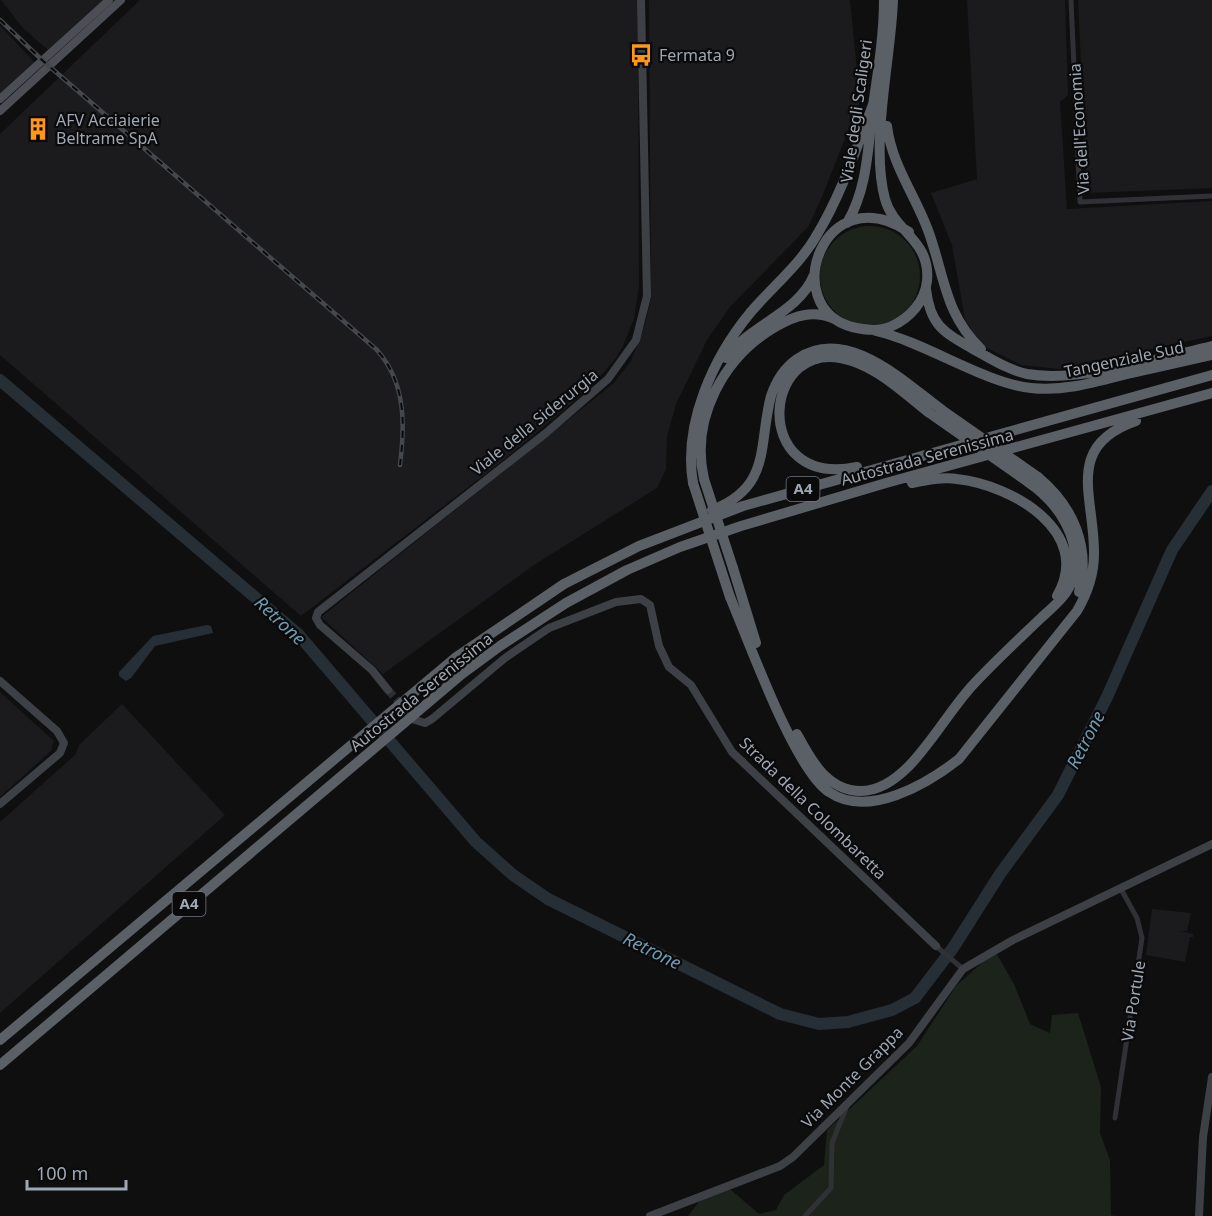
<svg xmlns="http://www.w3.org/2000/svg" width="1212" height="1216" viewBox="0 0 1212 1216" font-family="'Noto Sans',sans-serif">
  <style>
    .built { fill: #1b1b1d }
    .green { fill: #1b231b }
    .water { fill: #252f35 }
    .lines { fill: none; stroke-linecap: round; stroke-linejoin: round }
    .river { stroke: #252f35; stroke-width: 12 }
    .secondary-tunnel { stroke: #2c2d31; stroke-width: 8; stroke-dasharray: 8 4; stroke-linecap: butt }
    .street { stroke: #303136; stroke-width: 5 }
    .secondary { stroke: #3d4146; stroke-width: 8 }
    .primary { stroke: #4b4f55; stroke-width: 8 }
    .highway { stroke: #5b6067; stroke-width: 10 }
    .rail-casing { stroke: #44484d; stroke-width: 4.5 }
    .rail { stroke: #0a0a0b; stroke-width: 2; stroke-dasharray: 7; stroke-linecap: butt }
    .highway-bridge { stroke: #5b6067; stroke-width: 10 }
    .labels { text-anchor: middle; stroke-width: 4.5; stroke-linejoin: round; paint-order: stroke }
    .shield { fill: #0a0a0b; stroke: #727881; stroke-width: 1.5 }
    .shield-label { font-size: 15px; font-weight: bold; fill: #9fa7b3 }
    .poi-label { font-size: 16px; fill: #9fa7b3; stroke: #0a0a0b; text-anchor: start }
    .street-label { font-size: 16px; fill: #9fa7b3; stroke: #0a0a0b }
    .water-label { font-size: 18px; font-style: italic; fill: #719bb2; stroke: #0a0a0b }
  </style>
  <rect width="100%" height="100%" fill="#0f0f10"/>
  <path class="built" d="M1,0H103L48,50L23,28Z
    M140,0H638L639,285L634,319L623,346L616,358L591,387L506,458L301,616L0,355V134Z
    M649,0H850L860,100L822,197L808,227L730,307L707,340L676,404L667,437L666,469L657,488L534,565L383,674L321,617L614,383L631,361L645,325L651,297Z
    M967,0H1065L1068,95L1060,102L1067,209L1212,201V336L1059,369L1021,365L979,344L965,319L952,245L931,193L977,179Z
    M1078,0H1212V188L1087,193Z
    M0,25L35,63L0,94Z
    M0,692L54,741L51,751L0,797Z
    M122,704L225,815L0,1013V822L76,754L79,745Z
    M1152,909L1191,913L1187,931H1180L1193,934V937H1190L1185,962L1146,955Z"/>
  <path class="green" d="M820 276a50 50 0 1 1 100 0a50 50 0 1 1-100 0Z
    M995,951L1014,984L1030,1024L1050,1033L1052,1015L1078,1013L1101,1087L1100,1133L1110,1160L1111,1215L1115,1216H688L701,1199L730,1189L759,1214L776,1210L784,1195L824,1165L827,1130L917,1046L956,986Z"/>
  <path class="water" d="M207,625L211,626L213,633L155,646L131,678L126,681L119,676V672L153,636Z"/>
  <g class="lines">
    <path class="river" d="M0,380L298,634L476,842L513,875L548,899L780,1014L819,1024L848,1022L892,1010L915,998L953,948L1000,874L1058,795L1107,697L1172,550L1212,491"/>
    <path class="secondary-tunnel" d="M388,690L414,719"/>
    <path class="street" d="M1071,0L1080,202L1212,196
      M936,946L963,969
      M1115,1118L1142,938L1137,918L1121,889
      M805,1216L831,1188L832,1143L847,1106"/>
    <path class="secondary" d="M0,681L57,731L64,743L60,753L0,804
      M388,690L372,670L320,625L316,618L318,612L546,433L608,379L636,340L647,296L641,0
      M415,720L425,723L432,719L505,658L549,628L616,602L641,599L650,605L659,646L669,667L691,685L732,752L936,946
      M650,1216L780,1166L793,1157L909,1043L963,969L1013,940L1212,844
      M1199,1216L1203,1137L1212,1077"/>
    <path class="primary" d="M0,99L109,0
      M0,111L121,0"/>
    <path class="highway" d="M893,0C891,59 870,143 885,199C894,232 931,240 927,281C925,301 910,318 892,326C879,332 866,330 852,327C778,307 823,175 909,232
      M887,126C892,166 916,196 929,233C945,278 945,314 981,349
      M847,223C868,188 868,145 873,106C878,71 884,35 884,0
      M926,289C930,325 943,332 973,349C990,358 1008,370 1027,374C1078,383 1161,358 1212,346
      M876,331C927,343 984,383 1031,388C1065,392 1099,381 1131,373C1158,367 1185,361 1212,355
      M726,358C750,324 798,314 814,275
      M857,467C747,490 762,330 852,361C880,370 905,394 928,412
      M1038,477C1073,506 1091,547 1079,592
      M704,479C690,418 724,356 777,326C796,315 813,310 835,319
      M693,483C683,424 713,358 750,313C772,287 801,264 818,233C842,193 857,146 874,102
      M912,483C927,480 942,477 957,479C1012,485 1094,532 1057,596
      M712,510C772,487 758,445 771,396C776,381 784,368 797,359C847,325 904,382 942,410
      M733,568L756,643
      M730,597C748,639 794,769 829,792C868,819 927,784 959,759L1077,611C1087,594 1094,574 1094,554C1095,498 1063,446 1136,421
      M797,734C811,760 827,791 861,791C879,791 897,778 909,766C932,742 949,712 971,687C993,663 1018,640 1042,617C1054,606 1068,595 1073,578C1083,540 1059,503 1028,482
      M0,1040L455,658L564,584L639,546L743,506L1212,375
      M0,1065L462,674L500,646L566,603L627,570L680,547L741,526L886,483L1212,393"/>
    <g class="rail-casing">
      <path id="rail" d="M0,20L42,60L377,350C406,383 405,424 400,465"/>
    </g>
    <use href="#rail" class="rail"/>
    <path class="highway-bridge" d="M942,410L1038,477
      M928,412L1028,482
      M704,479L733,568
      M693,483L730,597"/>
  </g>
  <defs>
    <g id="bus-bare" transform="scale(1.8)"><path d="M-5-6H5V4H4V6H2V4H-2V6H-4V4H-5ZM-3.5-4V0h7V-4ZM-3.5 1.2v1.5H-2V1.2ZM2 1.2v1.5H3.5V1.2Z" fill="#ff9618" stroke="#0a0a0b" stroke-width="2.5" paint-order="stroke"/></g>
    <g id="building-bare" transform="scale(1.8)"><path d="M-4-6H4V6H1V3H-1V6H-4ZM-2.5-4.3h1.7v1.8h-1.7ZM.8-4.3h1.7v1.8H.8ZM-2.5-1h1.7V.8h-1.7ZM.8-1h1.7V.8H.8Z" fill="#ff9618" stroke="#0a0a0b" stroke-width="2.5" paint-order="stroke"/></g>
  </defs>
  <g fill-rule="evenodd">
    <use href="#bus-bare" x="641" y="55"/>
    <use href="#building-bare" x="38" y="129"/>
  </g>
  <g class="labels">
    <g class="shield">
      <rect x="786.5" y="477" width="33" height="24" rx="4.5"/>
      <rect x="172.5" y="892" width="33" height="24" rx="4.5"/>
    </g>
    <g class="shield-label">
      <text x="803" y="494">A4</text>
      <text x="189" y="909">A4</text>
    </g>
    <g class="poi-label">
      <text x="659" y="61">Fermata 9</text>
      <text x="56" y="126">AFV Acciaierie<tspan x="56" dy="18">Beltrame SpA</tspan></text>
    </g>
    <g class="street-label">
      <text transform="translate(856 111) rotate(-82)" y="6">Viale degli Scaligeri</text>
      <text transform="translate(1079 129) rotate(-94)" y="6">Via dell'Economia</text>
      <text transform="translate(1124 359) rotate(-12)" y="6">Tangenziale Sud</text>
      <text transform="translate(534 422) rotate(-39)" y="6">Viale della Siderurgia</text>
      <text transform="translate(927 457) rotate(-15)" y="6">Autostrada Serenissima</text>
      <text transform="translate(421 692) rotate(-39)" y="6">Autostrada Serenissima</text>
      <text transform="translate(813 808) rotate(44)" y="6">Strada della Colombaretta</text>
      <text transform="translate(1133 1001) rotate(-81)" y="6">Via Portule</text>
      <text transform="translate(852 1077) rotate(-45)" y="6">Via Monte Grappa</text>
    </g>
    <g class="water-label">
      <text transform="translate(280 621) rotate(43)" y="6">Retrone</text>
      <text transform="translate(1086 740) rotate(-63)" y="6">Retrone</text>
      <text transform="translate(652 951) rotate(26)" y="6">Retrone</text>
    </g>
  </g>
  <path d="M27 1180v9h99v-9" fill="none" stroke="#9fa7b3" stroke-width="3"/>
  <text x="36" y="1180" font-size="18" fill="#9fa7b3" stroke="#0a0a0b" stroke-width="4.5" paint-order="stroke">100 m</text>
</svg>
